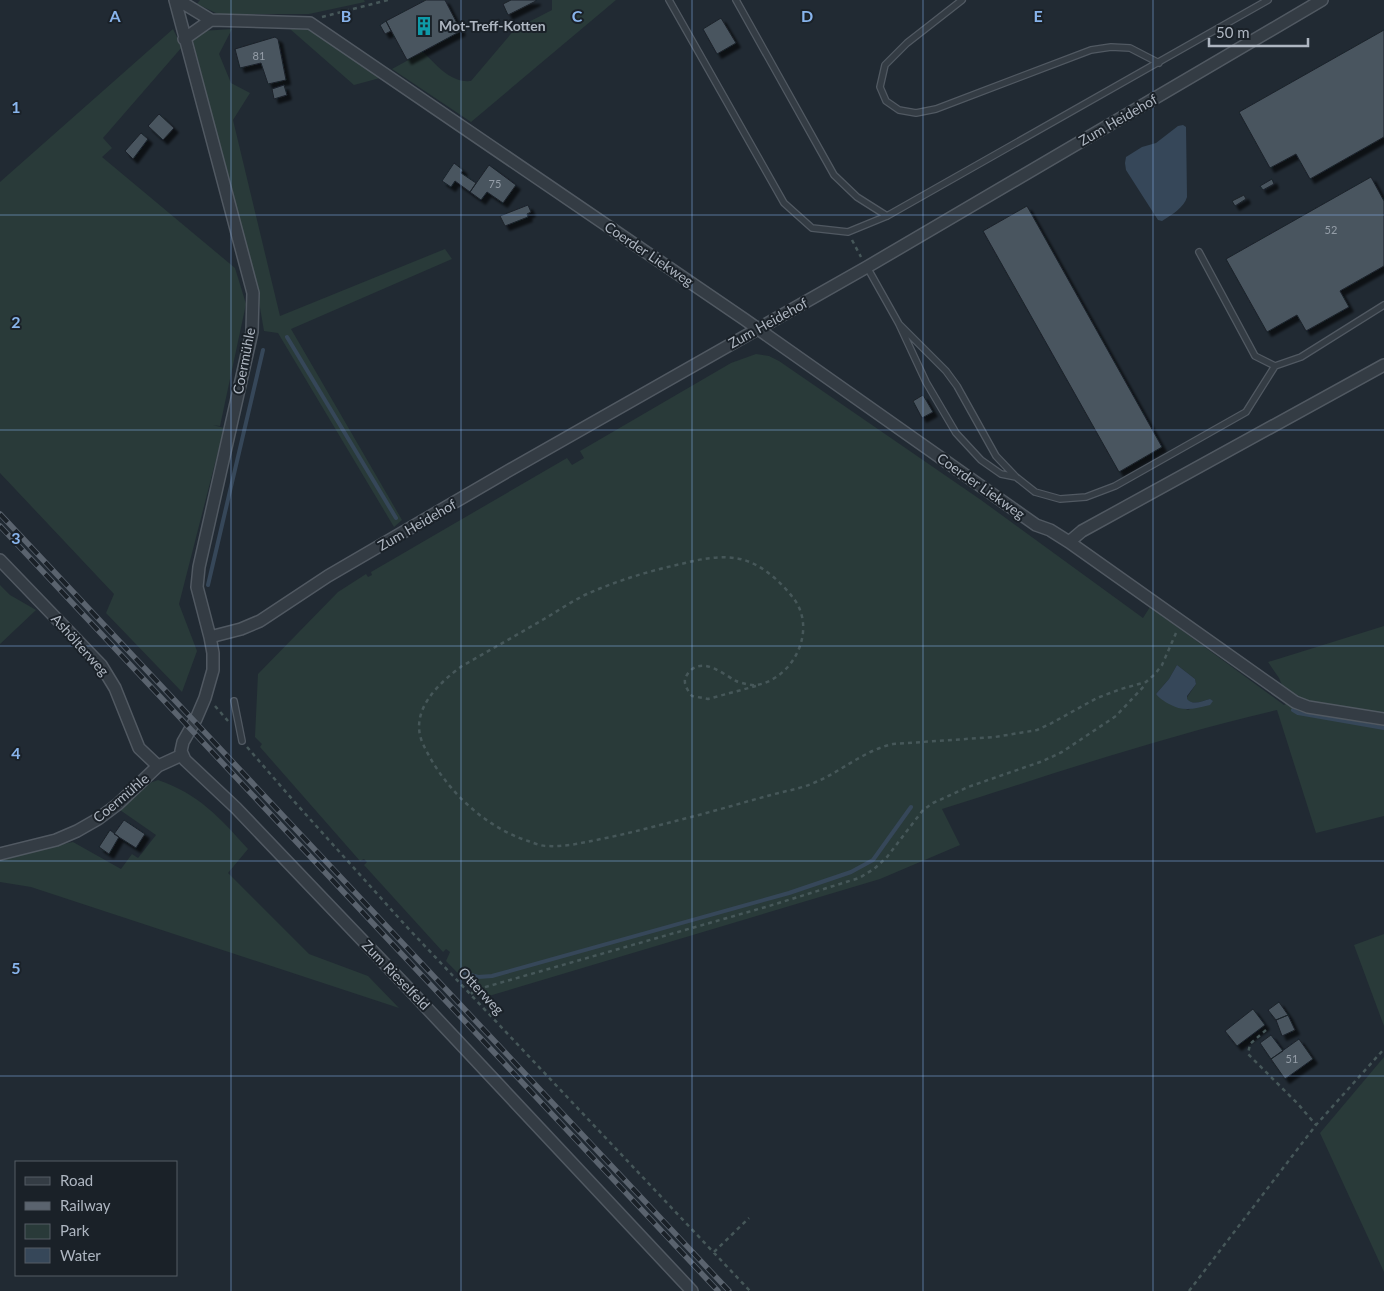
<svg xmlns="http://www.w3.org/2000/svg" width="1384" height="1291" viewBox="0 0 1384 1291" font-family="Lato,sans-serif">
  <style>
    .green { fill: #293a39; fill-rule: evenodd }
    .water { fill: #364759 }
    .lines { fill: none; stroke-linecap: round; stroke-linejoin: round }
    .stream { stroke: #364759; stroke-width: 4 }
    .building { fill: #49545f; stroke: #1b232a; filter: url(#shadow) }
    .service-casing { stroke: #515962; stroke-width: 8 }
    .minor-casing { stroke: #515962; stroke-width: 14 }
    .path { stroke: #465759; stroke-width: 2.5; stroke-dasharray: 4 4; stroke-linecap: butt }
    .service { stroke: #343c44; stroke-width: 5.5 }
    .minor { stroke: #343c44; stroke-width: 11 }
    .rail-casing { stroke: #5a636e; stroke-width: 5.5 }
    .rail { stroke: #1a2128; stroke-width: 4; stroke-dasharray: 11; stroke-linecap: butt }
    .grid { fill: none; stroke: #88b4ec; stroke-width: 1; stroke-opacity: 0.55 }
    .labels { text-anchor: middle; stroke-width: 4; stroke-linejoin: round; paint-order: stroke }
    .number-label { font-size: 11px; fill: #959ea8 }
    .poi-label { font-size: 14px; font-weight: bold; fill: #aeb6c1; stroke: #1a2128; text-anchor: start }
    .street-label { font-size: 14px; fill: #aeb6c1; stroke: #1a2128 }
    .grid-label { font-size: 16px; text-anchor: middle; font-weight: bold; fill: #88b4ec; stroke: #1a2128; stroke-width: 4; stroke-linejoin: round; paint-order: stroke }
  </style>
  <defs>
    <filter id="shadow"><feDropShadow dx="4.5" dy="4.5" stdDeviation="1" flood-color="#0009"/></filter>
  </defs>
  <rect width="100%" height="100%" fill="#212a33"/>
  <path class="green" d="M200,0H364L365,2L309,14H218L197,4Z
    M552,0H616L471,122L392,69L423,52C437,65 450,83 471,81L515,29L552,10Z
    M308,26L380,78L354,85L290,29Z
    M173,29L182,47L103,138L112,148L102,157L235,268L246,304L220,426L213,425L224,428L179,604L197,651L182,692L106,613L114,594L0,473V182Z
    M232,29L219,54L231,83L250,93L233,120L280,316L445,249L452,259L291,329L402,520L394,527L278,333L264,331L257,290L192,37L201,31Z
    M756,354L769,356L779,361L981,500L1143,618L1150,607L1284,705L1289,702L1279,678L1268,662L1384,626V816L1316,833L1277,710C1164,736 1053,774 942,809L960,845L880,879L482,998L446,961L450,952L446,949L443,952L364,865L367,862L364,859L360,861L260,747L262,744L255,737L258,674L338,592L366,574L368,577L372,575L371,572L567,458L572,465L584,458L580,451L731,363ZM1177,665L1195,679L1196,684L1186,699C1193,706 1202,701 1210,699L1188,710L1156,694L1169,679Z
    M0,585L10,595L36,610L0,644Z
    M158,780C199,794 220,818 248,849L228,873L309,954L368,976L399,1008L31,887L0,882V857L73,842L121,869L132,854L138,858L156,835L120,810L144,785Z
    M1384,934V1026L1354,945Z
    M1384,1057V1272L1320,1133Z"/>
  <path class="water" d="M1183,125L1186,127L1187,197C1184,208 1171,215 1162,221L1158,220L1126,170L1125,163L1126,157L1142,147L1156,143L1178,126Z
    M1177,665L1195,679L1196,684L1187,696V699C1193,706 1202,701 1210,699L1213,701L1210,705C1194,709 1183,712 1169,704C1164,701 1160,699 1156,694L1169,679Z"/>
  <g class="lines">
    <path class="stream" d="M287,337L396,518
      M208,585L263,350
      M1293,710L1298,713L1384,728
      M461,972L478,977L492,976L789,893L851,872L873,860L911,807"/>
  </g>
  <path class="building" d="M426,0H445L461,31L407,60L386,21Z
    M511,0H536V1L508,15L503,4Z
    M721,18L736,43L717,54L703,29Z
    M386,21L391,31L385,34L380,25Z
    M1384,30V137L1310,179L1296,154L1270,168L1239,112Z
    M275,37L278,39L286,80L268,84L261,63L240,68L235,49Z
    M284,85L287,95L274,99L272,89Z
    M159,114L174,128L163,140L148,126Z
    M141,133L148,139L133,159L125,151Z
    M454,163L463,170L461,173L476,183L470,192L455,181L451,187L442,181Z
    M489,165L516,185L503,203L487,192L481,200L470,192Z
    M1371,177L1384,201V266L1340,291L1349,307L1306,331L1297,315L1267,332L1226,259Z
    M1272,179L1274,184L1263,190L1260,186Z
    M1244,195L1246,199L1235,206L1232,201Z
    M528,205L531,212L527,214L528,217L505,226L500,216Z
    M1027,206L1162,447L1119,472L983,231Z
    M923,395L933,412L922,418L913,401Z
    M124,820L145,834L136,848L114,834Z
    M110,830L119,837L109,854L99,847Z
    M1279,1002L1288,1015L1276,1020L1268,1010Z
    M1253,1009L1265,1025L1237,1046L1225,1031Z
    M1288,1015L1295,1030L1282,1036L1276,1020Z
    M1271,1035L1283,1051L1271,1059L1260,1043Z
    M1299,1039L1313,1059L1285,1079L1271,1059Z"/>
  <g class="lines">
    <g class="service-casing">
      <path id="service" d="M669,0L784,203L812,228L848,232L887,216L1268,0
        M736,0L834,175L857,197L887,216
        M962,0L907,43L885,65L880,87L886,101L899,110L916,113L936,109L1091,50L1111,47L1130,48L1159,63
        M1199,252L1255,356L1275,366L1301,357L1384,305
        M867,267L899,324L926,382L956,433L981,460L1001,474L1016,477
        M899,324L946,371L957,386L996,456L1016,477L1035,492L1060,499L1086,497L1115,486L1246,412L1275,366
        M234,701L242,741"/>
    </g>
    <g class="minor-casing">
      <path id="minor" d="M175,0L253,293L252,332L199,567L197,587L210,637L213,653V670L205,698L196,719L183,742L181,751L185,760L236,808L408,988L692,1291
        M178,0L211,20L310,23L744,319L1036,525L1050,530L1069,542L1295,702L1308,707L1384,719
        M184,39L211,20
        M1069,542L1082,531L1384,365
        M0,560L101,665L115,688L139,748L158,766
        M210,637L241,629L260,621L328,576L508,471L867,267L1322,0
        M0,854L56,840L77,831L98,819L118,804L158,766L182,755"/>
    </g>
    <path class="path" d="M322,17L388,0
      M852,240L861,257
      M756,686L708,699L692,696C688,691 684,685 685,679C686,676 689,671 691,670C705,658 723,674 736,681C741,683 752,686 757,685C794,678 817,630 794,599C782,583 764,566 744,560C723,554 701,559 681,564C649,571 616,581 587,594C572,601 558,611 544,619C517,635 490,650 462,666C439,683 408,711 423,744C443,787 482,826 528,841C534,843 540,846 547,846C567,847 586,842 606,838C635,832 663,824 691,817C718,810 745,802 771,795C785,791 799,789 811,784C840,773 862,751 893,744L995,737L1037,730L1050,724L1097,698L1121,689L1146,682L1155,674L1162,665L1176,633
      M215,706L228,721
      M247,747L292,799L406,926L750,1291
      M471,994L475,990L769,906L859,878L874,869L887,857L923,810L933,803L968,787L1043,761L1062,752L1116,716L1146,684
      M1266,1030L1250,1044L1248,1054L1298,1104L1316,1125
      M714,1252L749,1218
      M1189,1291L1316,1125L1384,1049"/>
    <use href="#service" class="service"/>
    <use href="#minor" class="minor"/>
    <g class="rail-casing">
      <path id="rail" d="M0,514L729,1291
        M0,526L718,1291"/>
    </g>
    <use href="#rail" class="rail"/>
  </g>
  <path class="grid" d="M231,0V1291M461,0V1291M692,0V1291M923,0V1291M1153,0V1291M0,215H1384M0,430H1384M0,646H1384M0,861H1384M0,1076H1384"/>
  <defs>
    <g id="building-bare" transform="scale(1.5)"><path d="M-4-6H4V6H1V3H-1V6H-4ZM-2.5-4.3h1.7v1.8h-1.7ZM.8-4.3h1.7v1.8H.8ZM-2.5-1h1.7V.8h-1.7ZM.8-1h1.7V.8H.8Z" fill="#0f9aa8" stroke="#1a2128" stroke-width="2.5" paint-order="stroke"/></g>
  </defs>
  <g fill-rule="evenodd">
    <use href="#building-bare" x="424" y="26"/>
  </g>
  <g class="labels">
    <g class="number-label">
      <text x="259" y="60">81</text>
      <text x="495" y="188">75</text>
      <text x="1331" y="234">52</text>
      <text x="1292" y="1063">51</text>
    </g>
    <g class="poi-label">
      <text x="439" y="31">Mot-Treff-Kotten</text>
    </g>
    <g class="street-label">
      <text transform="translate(1118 120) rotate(-30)" y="5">Zum Heidehof</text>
      <text transform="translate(649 254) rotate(34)" y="5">Coerder Liekweg</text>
      <text transform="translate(768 323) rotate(-29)" y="5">Zum Heidehof</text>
      <text transform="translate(244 361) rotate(-79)" y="5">Coermühle</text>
      <text transform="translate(981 486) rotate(35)" y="5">Coerder Liekweg</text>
      <text transform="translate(417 525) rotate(-30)" y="5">Zum Heidehof</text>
      <text transform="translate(80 645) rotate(48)" y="5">Ashölterweg</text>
      <text transform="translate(121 798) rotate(-40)" y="5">Coermühle</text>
      <text transform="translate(396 975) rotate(46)" y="5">Zum Rieselfeld</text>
      <text transform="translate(481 991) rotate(47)" y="5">Otterweg</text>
    </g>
  </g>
  <g class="grid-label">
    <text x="115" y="22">A</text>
    <text x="346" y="22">B</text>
    <text x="577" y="22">C</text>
    <text x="807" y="22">D</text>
    <text x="1038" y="22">E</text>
    <text x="16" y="113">1</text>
    <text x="16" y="328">2</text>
    <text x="16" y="544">3</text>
    <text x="16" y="759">4</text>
    <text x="16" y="974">5</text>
  </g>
  <rect x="15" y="1161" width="162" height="115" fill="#1a2128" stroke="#555d65"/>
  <rect x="25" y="1177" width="25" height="8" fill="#343c44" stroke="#555d65"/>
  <text x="60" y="1186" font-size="15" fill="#aeb6c1">Road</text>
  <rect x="25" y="1202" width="25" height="8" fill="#5a636e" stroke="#555d65"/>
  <text x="60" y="1211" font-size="15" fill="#aeb6c1">Railway</text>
  <rect x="25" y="1224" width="25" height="15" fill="#293a39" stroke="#555d65"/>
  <text x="60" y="1236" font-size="15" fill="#aeb6c1">Park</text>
  <rect x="25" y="1248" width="25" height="15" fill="#364759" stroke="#555d65"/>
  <text x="60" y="1261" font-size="15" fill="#aeb6c1">Water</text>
  <path d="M1209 38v8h99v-8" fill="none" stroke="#aeb6c1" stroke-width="2.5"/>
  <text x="1216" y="38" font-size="15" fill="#aeb6c1" stroke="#1a2128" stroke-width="4" paint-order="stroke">50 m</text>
</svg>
